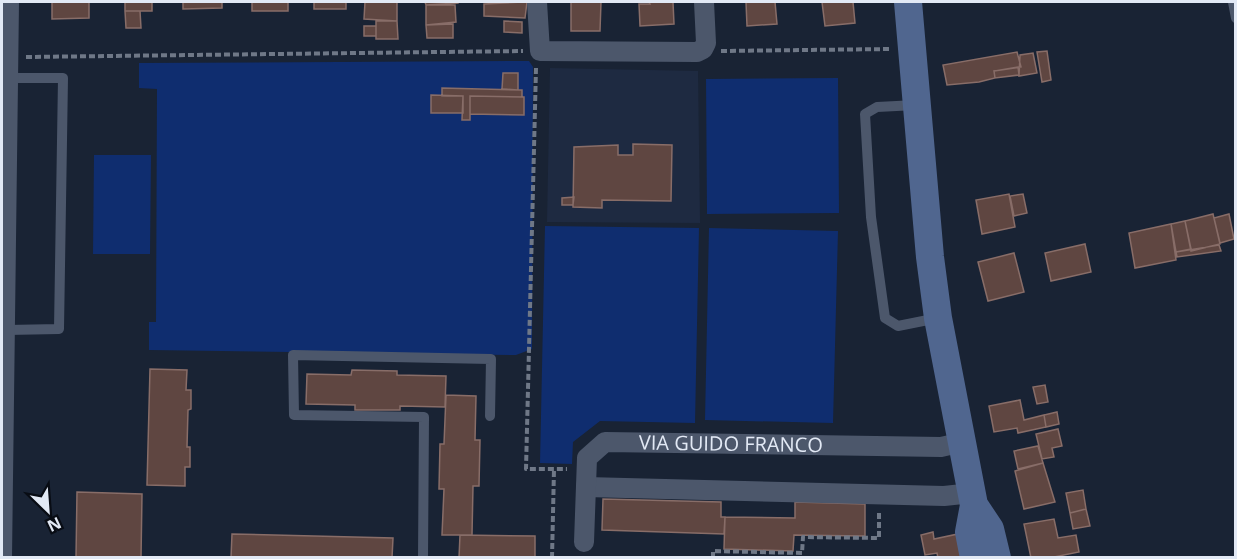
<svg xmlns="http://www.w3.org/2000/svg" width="1237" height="559" viewBox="0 0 1237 559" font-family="'Open Sans',sans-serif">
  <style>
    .built { fill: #1e2a41 }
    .green { fill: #0f2d6f }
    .building { fill: #5f4641; stroke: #886d68; stroke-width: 1.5 }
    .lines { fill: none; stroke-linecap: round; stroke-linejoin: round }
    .path { stroke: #6f7887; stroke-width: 4; stroke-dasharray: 6 3; stroke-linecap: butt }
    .lane { stroke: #4c576b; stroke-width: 10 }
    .street { stroke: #4c576b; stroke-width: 20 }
    .secondary { stroke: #50668f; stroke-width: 28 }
    .labels { text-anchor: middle; stroke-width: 4.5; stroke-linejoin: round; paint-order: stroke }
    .street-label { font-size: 20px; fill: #e2e9f5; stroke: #080c14 }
  </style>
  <rect width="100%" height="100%" fill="#192334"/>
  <path class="built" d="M550,68L698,71L700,223L547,222Z"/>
  <path class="green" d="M529,61L533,67L532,349L516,355L149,350V322H156L157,89L139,88V63Z
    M838,78L839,213L707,214L706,79Z
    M94,155H151L150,254H93Z
    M545,226L699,228L695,423L600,421L573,442L572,464L540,463Z
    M709,228L838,231L833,423L705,420Z"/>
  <path class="building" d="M52,2H89V18L52,19Z
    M125,2H152V11H125Z
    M183,2H222V8L183,9Z
    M252,2H288V11H252Z
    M314,2H346V9H314Z
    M365,2H397V21L364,19Z
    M425,2H458V3L426,5Z
    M523,2H527L525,18L484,16V4Z
    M571,2H601L600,31H571Z
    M649,2H673L674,24L640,26L639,4H650Z
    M746,2H775L777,24L747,26Z
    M822,2H853L855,23L825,26Z
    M426,5H455L456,22L426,25Z
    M125,11H140L141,28H126Z
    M376,21H397L398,39H376Z
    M504,21L522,22V33L504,32Z
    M453,24V38H427L426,25Z
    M364,26H376V36H364Z
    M1047,51L1051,80L1042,82L1037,52Z
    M1017,52L1021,67L994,71L995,78L979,82L947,85L943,65Z
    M1033,53L1037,73L1019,76L1020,55Z
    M1018,67L1019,75L995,78L994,71Z
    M503,73H518V90L502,89Z
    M442,88L522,90V97L470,96V120H462L463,96H442Z
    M431,95L463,96V113H431Z
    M470,96L524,97V115L470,114Z
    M633,144L672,145L671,201L602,200V208L573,207L574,147L618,145V155H633Z
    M1009,194L1015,227L982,234L976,200Z
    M1023,194L1027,213L1014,216L1010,196Z
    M574,197L573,205H562V198Z
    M1213,214L1220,244L1191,251L1185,221Z
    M1229,214L1234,239L1220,243L1214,218Z
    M1185,221L1191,249L1176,252L1171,224Z
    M1171,224L1176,260L1135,268L1129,233Z
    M1085,244L1091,272L1051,281L1045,253Z
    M1219,245L1221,251L1177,257L1176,252Z
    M1014,253L1024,292L988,301L978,262Z
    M150,369L187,370L186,390H191V409L188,410L187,447H190V467H185V486L147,485Z
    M352,370L397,371V375L446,376L445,407L400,406V410H355V405L306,404L307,374L351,375Z
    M1045,385L1048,402L1037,404L1033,387Z
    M446,395L476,396L475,440H480L479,486H473L472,535H442L444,489H439L440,444H444Z
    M1020,400L1024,420L1044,415L1046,427L1018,433L1017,428L994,432L989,406Z
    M1057,412L1059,424L1046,427L1044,415Z
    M1058,429L1062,446L1052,448L1054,457L1042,459L1036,434Z
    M1038,446L1043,463L1018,469L1014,451Z
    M1043,463L1055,502L1024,509L1015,471Z
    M1083,490L1086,509L1070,513L1066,493Z
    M77,492L142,494L141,558H76Z
    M603,499L721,502V517H725L724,534L602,530Z
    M795,502L865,504V536L794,535L793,551L724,549L725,517L795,518Z
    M1086,509L1090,526L1073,529L1070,513Z
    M1054,519L1058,538L1076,535L1079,552L1049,558H1031L1024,524Z
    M933,532L934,539L958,534L963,557L938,558L937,553L925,555L921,535Z
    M232,534L393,538L392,558H231Z
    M460,535L535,536V558H459Z"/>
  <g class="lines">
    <path class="path" d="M721,51L891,49
      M26,57L523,51
      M536,68L526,469H567
      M552,558L554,469
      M713,558V551L802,553L803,537L879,538V513"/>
    <path class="lane" d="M1233,2L1236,18
      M916,105L877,107L865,114L871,217L885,318L898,326L938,318
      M7,330L59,329L63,78H8
      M423,558L424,417L294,415L293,355L491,359L490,416"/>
    <g class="street">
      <path d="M537,2L540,51L697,52L703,49L706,43L704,2"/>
      <path d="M586,487L944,496L972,493"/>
      <path id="s1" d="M584,542L587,458L605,442L941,447L963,442"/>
      <path d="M2,558L9,2"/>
    </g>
    <path class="secondary" d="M908,2L930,257L938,318L974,505L969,532L974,558
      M974,505L990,529L997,558"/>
  </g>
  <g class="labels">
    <g class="street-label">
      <text dy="7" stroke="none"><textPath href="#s1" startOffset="234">VIA GUIDO FRANCO</textPath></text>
    </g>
  </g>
  <rect width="1237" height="559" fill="none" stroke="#e2e9f5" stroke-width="6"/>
  <g transform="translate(48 511) rotate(155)" stroke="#080c14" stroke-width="4.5" paint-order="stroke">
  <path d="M0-4.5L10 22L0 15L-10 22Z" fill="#e2e9f5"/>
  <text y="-9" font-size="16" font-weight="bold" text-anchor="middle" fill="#e2e9f5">N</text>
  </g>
</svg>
